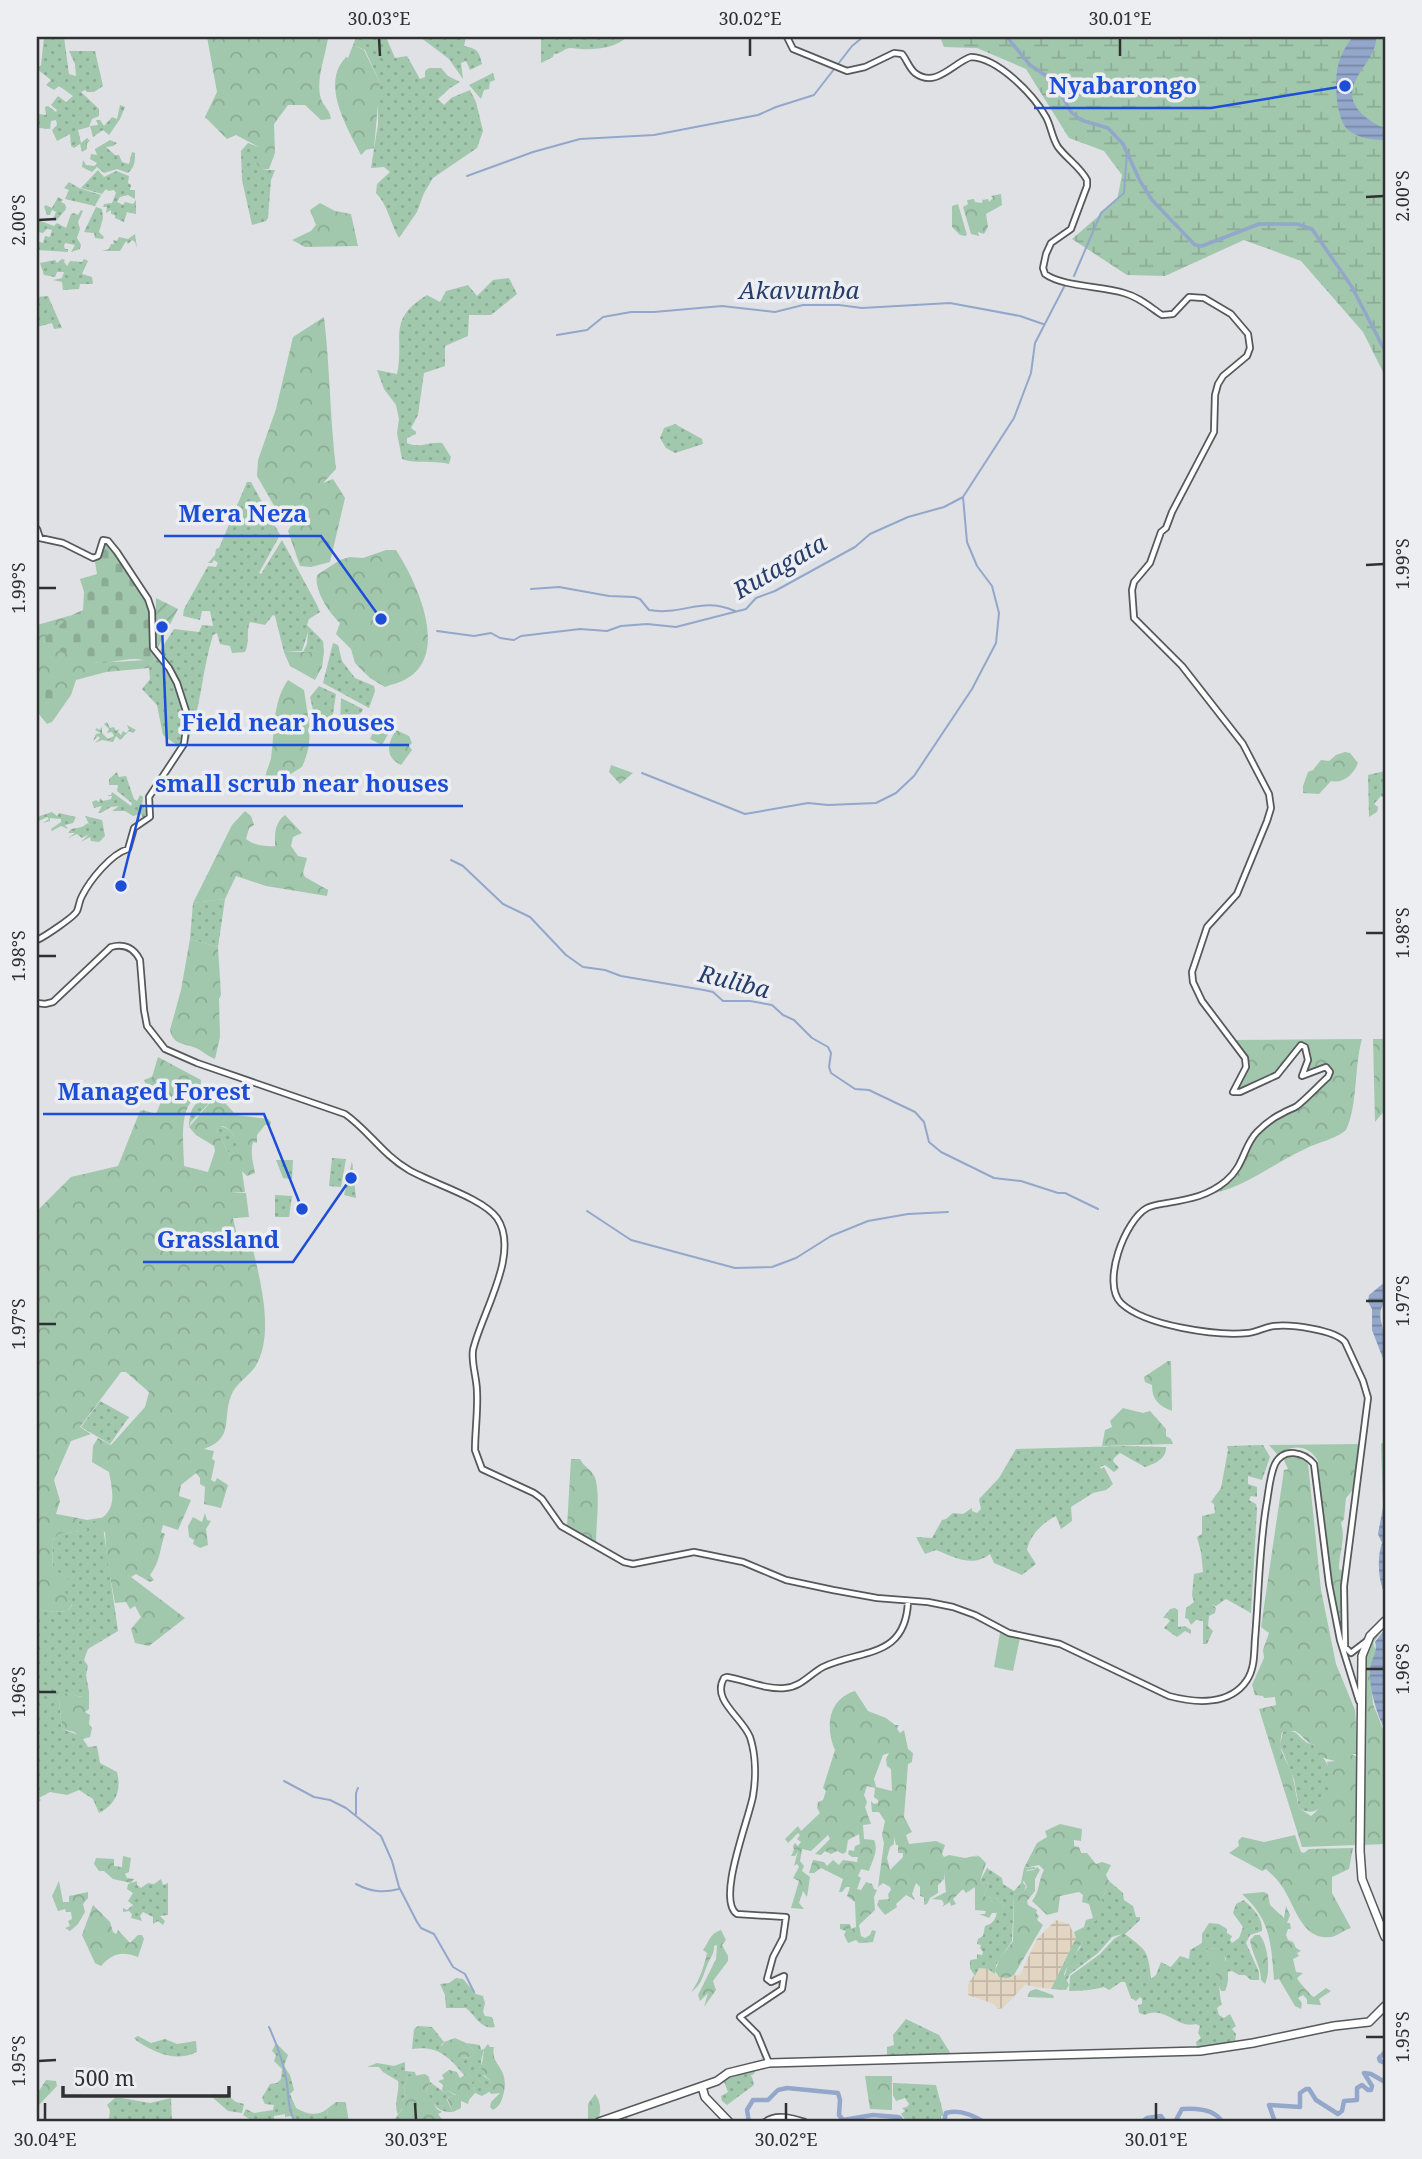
<svg xmlns="http://www.w3.org/2000/svg" width="1422" height="2159" viewBox="0 0 1422 2159" font-family="'Noto Serif',serif">
  <style>
    .industrial { fill: url(#industrial-grid) }
    .grass { fill: url(#grass-dots) }
    .forest { fill: url(#forest-crowns); fill-rule: evenodd }
    .wetland { fill: url(#wetland-marsh) }
    .cemetery { fill: url(#cemetery-stones) }
    .garden { fill: url(#garden-furrows) }
    .pitch { fill: #a1c7ad }
    .water { fill: url(#water-rules) }
    .lines { fill: none; stroke-linecap: round; stroke-linejoin: round }
    .stream { stroke: #93a7ca; stroke-width: 2 }
    .canal { stroke: #93a7ca; stroke-width: 3.5 }
    .river { stroke: #93a7ca; stroke-width: 4.5 }
    .secondary-casing { stroke: #57585c; stroke-width: 8 }
    .highway-casing { stroke: #57585c; stroke-width: 10 }
    .secondary { stroke: #fff; stroke-width: 4.5 }
    .highway { stroke: #fff; stroke-width: 7 }
    .ticks { fill: none; stroke: #303032; stroke-width: 2.5 }
    .labels { text-anchor: middle; stroke-width: 7; stroke-linejoin: round; paint-order: stroke }
    .water-label { font-size: 24px; font-style: italic; fill: #253d6b; stroke: #edeef2 }
    .leader { fill: none; stroke: #1d4ed8; stroke-width: 2.5 }
    .callout-dot { fill: #1d4ed8; stroke: #edeef2; stroke-width: 2.5 }
    .callout-label { font-size: 24px; text-anchor: middle; font-weight: bold; fill: #1d4ed8; stroke: #edeef2; stroke-width: 7; stroke-linejoin: round; paint-order: stroke }
    .neatline { fill: none; stroke: #303032; stroke-width: 2.5 }
    .ticks-label { font-size: 18px; text-anchor: middle; fill: #303032 }
  </style>
  <defs>
    <pattern id="industrial-grid" width="8" height="8" patternUnits="userSpaceOnUse" patternTransform="scale(1.75)"><rect width="8" height="8" fill="#e2d5c2"/><path d="M0 4h8M4 0v8" fill="none" stroke="#c2b7a7"/></pattern>
    <pattern id="grass-dots" width="8" height="8" patternUnits="userSpaceOnUse" patternTransform="scale(1.75)"><rect width="8" height="8" fill="#a1c7ad"/><path d="M2 2h.1M6 6h.1" fill="none" stroke="#8bab95" stroke-width="1.8" stroke-linecap="round"/></pattern>
    <pattern id="forest-crowns" width="20" height="18" patternUnits="userSpaceOnUse" patternTransform="scale(1.75)"><rect width="20" height="18" fill="#a1c7ad"/><path d="M2 6a3 3 0 1 1 6 0M12 15a3 3 0 1 1 6 0" fill="none" stroke="#8bab95"/></pattern>
    <pattern id="wetland-marsh" width="20" height="14" patternUnits="userSpaceOnUse" patternTransform="scale(1.75)"><rect width="20" height="14" fill="#a1c7ad"/><path d="M1 5h8M5 5V1M11 12h8M15 12V8" fill="none" stroke="#8bab95"/></pattern>
    <pattern id="cemetery-stones" width="16" height="16" patternUnits="userSpaceOnUse" patternTransform="scale(1.75)"><rect width="16" height="16" fill="#a1c7ad"/><path d="M2 7V4a2 2 0 0 1 4 0v3zM10 15v-3a2 2 0 0 1 4 0v3z" fill="#8bab95"/></pattern>
    <pattern id="garden-furrows" width="10" height="10" patternUnits="userSpaceOnUse" patternTransform="scale(1.75)"><rect width="10" height="10" fill="#a1c7ad"/><path d="M-1 1l2-2M0 10L10 0M9 11l2-2" fill="none" stroke="#8bab95"/></pattern>
    <pattern id="water-rules" width="6" height="5" patternUnits="userSpaceOnUse" patternTransform="scale(1.75)"><rect width="6" height="5" fill="#93a7ca"/><path d="M0 2.5h6" fill="none" stroke="#7888a5"/></pattern>
  </defs>
  <rect width="100%" height="100%" fill="#e0e1e5"/>
  <path class="industrial" d="M1056,1920L1069,1924L1076,1938L1051,1989L1025,1985L1003,2008L998,2009L994,2004L968,1995V1984L979,1968L988,1969L999,1977L1020,1975L1037,1939Z"/>
  <path class="grass" d="M44,37H64L69,74L76,76L75,64L69,51H95L103,86L94,92H87L85,90L81,92L99,109V116L92,119L89,127L78,130L81,143L87,138L90,141L87,143V149L82,152L80,144L74,148L71,146L70,134L57,141L52,130L57,125L56,120L51,121L50,129L39,128L38,114L46,115L45,107L48,106L56,112L57,110L51,105L58,96L66,102L73,96L59,86L54,90L46,85L51,80L37,69L41,65Z
    M356,37H386L395,58L407,56L420,79L425,77V71L429,68H441L448,76L460,82L450,88L438,99L444,105L451,98L470,90L476,102L483,131L477,148L433,178L424,193L417,212L399,238C390,223 388,205 376,193L377,184L390,172L384,167L371,168L378,124V94L380,83L365,50L353,45Z
    M420,37H466L464,46C477,49 479,50 482,64L470,70L466,61L461,63L463,79L449,59Z
    M541,37H627C617,47 597,50 582,49C578,49 574,48 570,48C563,49 561,54 554,54L553,57L541,63Z
    M493,73L495,80L490,82L489,89L484,90L481,99L469,85Z
    M120,105L125,107L120,119L109,135L103,130L93,137L90,126L98,125L96,120H100L104,126L112,117L117,119Z
    M110,140L117,143L113,146L106,147L115,155H119L122,162L129,164L132,152L135,153C135,161 135,167 128,173L117,169L104,173L97,167L92,172L82,167L83,160L86,165L95,166L97,163L90,159L91,154L97,155L95,149Z
    M248,143L259,147L262,170H275L271,180L268,218L266,221L252,225L242,180L241,151Z
    M98,170L104,177L116,171L129,176L128,183L131,185L130,190H135V199L128,195L120,197L117,202L123,205L125,202L133,204L136,200V214L127,212L124,222L115,218V215L111,214V210L106,213L107,207H103L104,204L112,203L116,193L114,190L108,191L106,189L102,194L81,188Z
    M69,182L79,188L101,195L95,206L65,199L69,190L64,188Z
    M58,197L63,200L61,202L65,204L66,209L56,221L53,219L56,212L52,210L50,215H47L44,207L46,205L52,208Z
    M96,207L102,209L103,218L99,232L104,237L103,239L95,238L94,233L84,232Z
    M81,210L83,211L78,222L80,229L77,238L81,245L80,249L71,252L75,245L65,243L64,246L65,249H68V252L37,250V241L43,243L45,236L50,237L52,230L47,229L43,233L38,232V220L54,226L57,223L66,228L71,214L74,213L78,215Z
    M135,234L137,248L135,242L132,240L128,244L126,241L120,251H102L109,249L111,244H114L113,240L117,241L119,237L128,239Z
    M62,259L65,260L64,262L67,266L70,261L82,262L84,259L88,261L82,274L92,277L93,284H80L79,289L63,290L62,282L53,280L62,278L64,272H57L55,277L44,275L40,263L55,260L57,263Z
    M509,278L517,294L491,315H469L468,336L445,346V366L424,373L418,415L411,428L416,432V434L407,438V443C420,449 429,441 442,443L451,457L449,464C434,460 413,464 402,459L397,433L399,419L396,405L384,389L377,370L397,374C405,338 386,320 427,295L440,302L446,291L468,285L477,296L493,280Z
    M48,296L62,328L54,329L52,323L37,327V297Z
    M675,424L702,439L703,444L675,453L666,448L660,438L664,428Z
    M247,482H251L280,535L259,573L261,574L282,540L317,605L320,612L309,619L307,625L323,641L324,652H303L307,644L308,632L302,651L284,652L275,616L273,615L265,625L250,622C246,630 250,642 245,652L232,653L230,646L220,644L217,633L213,635C202,670 201,708 188,742L178,746L163,735L157,705L142,689L150,679L149,668L174,629L199,632L202,625L213,626L210,611H202L200,620L183,616L184,609L208,566L216,567L218,563L214,560L212,563H208L215,555L216,549L219,548Z
    M333,643L338,645L342,661L355,678L374,686L375,691L369,708L323,683Z
    M319,686L336,694L333,714L328,719H315L310,697Z
    M341,698L363,709L361,713L350,718L349,725L353,729L352,733H347L340,727Z
    M107,722L110,728L114,727L116,731L119,729L118,732L121,735L123,731L126,733L129,730L127,725L136,730L133,733L129,731L120,740L116,736L113,742L102,740L95,743L100,738L98,736L93,741L96,734L101,733L95,730L97,728L99,730L102,727V733L108,739L114,736L112,732L107,733L109,729L104,724Z
    M1385,771V799L1381,796L1374,804L1378,807L1377,812L1369,817L1368,775Z
    M117,772L119,777L126,776L134,799L137,801L140,795L143,797L142,805L147,811V818L143,819L141,814L133,816L125,811H112L119,806L111,807L101,813H98L102,806L94,808L92,802L96,800L99,802L100,798L103,801L111,799L112,796H107L111,795L112,792L131,806L132,803L117,791L118,785H109V779Z
    M52,812L57,816L59,813L76,817L73,823L65,825L68,829L61,826L52,831L51,829L61,822V819L50,818V821L43,823L49,819L47,817L37,822V817Z
    M85,816L102,820L105,836L99,842L91,841L90,837L81,842L89,834L82,838L77,834L68,838L75,833H68L71,829L82,827L88,823L90,826Z
    M225,899L218,947L190,939L193,903Z
    M214,1098L191,1122L189,1127C189,1109 195,1098 214,1098Z
    M219,1126C233,1128 237,1140 240,1152L230,1155L216,1131Z
    M332,1158L346,1159L341,1187L329,1186Z
    M276,1160H293L292,1179L283,1178Z
    M352,1161L356,1198L344,1195Z
    M275,1195L292,1196L289,1217H275Z
    M100,1401L129,1417L110,1444L81,1427Z
    M1263,1445L1270,1457L1262,1480L1248,1476V1484L1257,1487V1497L1251,1496L1249,1500L1256,1504L1257,1509L1251,1613L1226,1599L1216,1606L1212,1604L1216,1608L1215,1613L1209,1616L1208,1626L1213,1631L1207,1644H1203V1621L1196,1620L1191,1625L1188,1619L1185,1618L1186,1608L1194,1602L1192,1595L1194,1574L1203,1572L1201,1552L1197,1537L1202,1534V1516L1215,1513L1214,1504L1211,1502L1221,1488L1228,1450L1227,1446Z
    M1124,1446L1166,1447C1167,1458 1155,1464 1145,1467L1120,1453L1114,1458L1113,1461L1119,1468L1114,1472L1105,1465L1100,1467L1101,1469L1104,1467L1113,1484L1106,1490L1093,1493L1071,1507L1072,1521L1061,1529L1056,1516C1042,1523 1030,1535 1027,1550L1036,1564L1022,1575L994,1563L990,1554C972,1568 954,1557 936,1550L925,1554L916,1537L932,1538L942,1520L946,1519L953,1513L963,1514L972,1508V1511L977,1513L981,1509L979,1499L999,1478L1016,1449Z
    M106,1517L102,1520L118,1631L88,1649L84,1660L88,1666L86,1675L89,1692L86,1691L83,1697L56,1692L59,1700L62,1729L81,1736L88,1747L97,1746L100,1763L117,1772C122,1791 115,1805 99,1813L93,1799L79,1790L67,1795L50,1792L39,1798L41,1800L37,1803V1609L54,1612L68,1611L72,1605L53,1572L52,1541L59,1534L87,1530L79,1524L78,1518L87,1520Z
    M1175,1608L1178,1610V1627L1185,1626L1191,1630V1634L1185,1631L1177,1637L1164,1628L1170,1621L1167,1618H1163L1170,1609Z
    M1283,1731C1300,1731 1295,1734 1306,1742C1308,1744 1310,1743 1312,1744C1316,1747 1326,1761 1328,1766C1335,1784 1324,1824 1299,1808L1294,1779L1280,1745Z
    M1035,1867V1869L1027,1870L1023,1883L1026,1886L1024,1891L1014,1895L1012,1941L996,1965L995,1974L988,1969L979,1968L975,1976L970,1968V1960L977,1959V1954L982,1955L983,1952L980,1948L981,1945L977,1944L978,1939L983,1936L985,1926C993,1924 996,1919 997,1911L1003,1907L1004,1903L999,1902L997,1898L992,1901L991,1898L984,1896L989,1882L982,1884L980,1881L987,1868L1002,1878L1003,1884L1014,1891L1021,1883L1024,1868Z
    M161,1879L163,1885L168,1883V1915L160,1916L165,1921L163,1925L158,1921L153,1924V1917L143,1912L140,1916L142,1921L131,1918L132,1914L129,1911L123,1912V1908L127,1910L133,1905L128,1901L133,1893L127,1889L128,1884L137,1881V1885L141,1888L148,1883L154,1884Z
    M1109,1881L1123,1893L1124,1900L1133,1906L1136,1917H1140V1920L1125,1934C1147,1951 1148,1950 1151,1979L1156,1975L1161,1962L1171,1967L1180,1956L1189,1959L1190,1950L1202,1943V1934L1209,1923L1219,1924L1227,1929V1933L1232,1936L1230,1940L1232,1943L1239,1938L1243,1927L1233,1913L1236,1904L1244,1900C1253,1909 1263,1917 1262,1931L1250,1935L1246,1943L1259,1972V1980H1251L1245,1975H1239L1232,1971L1226,1972V1959L1218,1948L1207,1949L1206,1952L1211,1959V1968C1222,1978 1218,1992 1222,2004L1217,2008L1219,2015L1224,2018L1230,2014L1236,2026L1232,2029L1236,2034L1235,2043L1197,2048L1196,2042L1201,2038L1198,2033L1200,2026L1196,2024C1176,2029 1165,2005 1145,2015L1139,2013L1138,2005L1142,2004V1999L1140,1997L1136,2001L1131,1998L1125,1982H1121L1109,1990L1104,1987C1092,1990 1081,1991 1069,1991L1070,1976L1100,1954L1114,1939L1122,1934L1112,1937L1098,1953L1070,1974L1067,1980L1064,1978L1069,1962L1080,1948L1088,1924L1097,1916L1100,1898L1104,1895Z
    M456,1978L463,1979L476,1994L483,1996L485,2003L483,2012L485,2016L492,2017L495,2027C481,2030 476,2016 466,2008H446L445,1995L440,1984L449,1983Z
    M906,2019L939,2035L951,2054L887,2055V2047L894,2045L893,2035Z
    M418,2026L432,2027L444,2042L441,2045L460,2058L470,2057L475,2052L466,2043L480,2045L481,2050L484,2049L481,2061L484,2076L491,2081L489,2092L482,2096L475,2093C473,2083 470,2082 463,2074C449,2056 436,2045 412,2049L414,2029Z
    M138,2036L151,2043L165,2039L177,2044L196,2041L197,2052C176,2062 157,2054 137,2041L134,2038Z
    M276,2043L288,2055L284,2066L290,2075L294,2090L290,2094L296,2108C306,2114 317,2117 327,2109L329,2122H298L292,2116L285,2117V2114L274,2116V2120L279,2122H254L243,2115L246,2109L254,2113L273,2110L274,2105L265,2104L262,2098L270,2084L277,2083L281,2079L282,2069L274,2061L276,2055L272,2051Z
    M405,2062V2071L415,2072L416,2076L407,2077L404,2090L406,2097L402,2101V2108L398,2115C393,2103 400,2093 398,2081L383,2072L379,2067H367L377,2063L394,2066Z
    M756,2069L754,2074L750,2076L752,2077L754,2085L727,2105L722,2101L721,2096L728,2092L723,2079Z
    M430,2082L445,2093L448,2091L456,2096L448,2097L447,2100L453,2112C437,2113 433,2103 426,2091Z
    M893,2083L936,2085L944,2116H941V2119L930,2122H907L901,2114L905,2111L902,2108L907,2107L909,2104L905,2098L896,2101L893,2095Z
    M212,2094L231,2098L236,2102L244,2104L242,2113L228,2111L212,2097Z
    M116,2097L150,2103L171,2098L172,2122H105L109,2119L110,2110L107,2105Z"/>
  <path class="forest" d="M207,37H328C326,56 315,80 321,99C324,107 330,110 331,119L321,120L305,105H288L274,124L275,153L269,169L262,170L256,163L259,147L236,135L227,139L205,117L217,92Z
    M353,45L364,50L380,83L374,148L366,150L361,155C347,127 320,84 346,57L348,58Z
    M1001,194L1002,205L986,214L988,227L984,234L978,232L979,236L971,234L963,207L968,204L967,200L974,199L975,202L982,203L983,197V200L988,199L989,202L993,198L991,196Z
    M320,203L335,211L351,214L358,246L305,247L292,240L311,231L316,225L310,210Z
    M958,204L967,235L965,236L960,235L952,227V206Z
    M324,317C330,368 330,419 336,469L323,483L333,479L345,498L330,562L311,567L300,566L288,531L304,503L284,523L257,476L258,460L276,409L293,337Z
    M386,550H396C416,581 451,654 406,679C400,683 392,684 385,687L370,678L355,663L351,649L336,634L340,623C328,612 314,590 317,575L340,560L350,557L363,558Z
    M72,615L43,641L77,657L97,663L146,660L154,658L150,644L156,657L149,668L106,672L76,680L71,695L52,722L47,724L37,712V625Z
    M284,652H324L322,667L315,680L290,666Z
    M288,680L304,690C308,719 315,739 302,767L281,780L266,785C263,776 269,767 271,758C275,733 272,702 288,680Z
    M379,720L389,724L391,729L382,745L370,739Z
    M396,730L409,736L412,743L409,746L412,750L401,765C385,757 387,744 396,730Z
    M1345,752L1350,753L1358,763C1354,774 1343,784 1331,781L1319,794L1303,793V786L1308,772L1313,770L1321,760L1329,761L1336,755Z
    M611,765L633,773L620,784L609,772Z
    M245,811L251,816L254,825L249,828L246,839C253,845 266,847 275,846C275,833 274,824 285,815L302,833L293,837L291,846L298,856L307,858L303,873L305,877L328,890L327,896L266,886L236,876L225,899L193,903L232,825Z
    M190,939L218,947L221,995L219,999L220,1037L215,1059C207,1056 201,1049 193,1047C182,1043 173,1044 170,1030L181,990Z
    M1362,1039C1354,1067 1358,1105 1346,1130C1334,1140 1318,1142 1305,1149C1272,1164 1246,1187 1210,1194L1238,1171L1257,1134L1278,1117L1294,1109L1331,1073V1068L1327,1065L1304,1074L1309,1053L1305,1044L1299,1043L1275,1074L1234,1091L1248,1063L1231,1040Z
    M1373,1039H1385V1110L1375,1122Z
    M158,1057L201,1080L200,1094C177,1106 184,1144 184,1166L208,1172L215,1151L214,1146L196,1135L189,1127L214,1098L225,1103L236,1115L268,1119L271,1122L270,1125H265L257,1135V1143L253,1142C250,1154 253,1162 255,1173L247,1176L242,1171L245,1192L230,1193H246L249,1217L233,1218L238,1240L248,1239L251,1241C259,1276 276,1334 255,1367C248,1377 235,1384 231,1396C222,1418 235,1438 204,1449L214,1451L212,1459L215,1461L211,1480L215,1482L217,1478L228,1485L221,1508L204,1504L205,1487L200,1484V1478L196,1473L181,1485L179,1496L191,1500L178,1530L163,1525L161,1532L165,1534C159,1551 161,1560 150,1575L154,1580L150,1582L136,1574L131,1577L185,1618L149,1646L135,1643L131,1629L141,1617L135,1606L130,1609L126,1602L115,1603L107,1560L105,1532L91,1530L90,1525C117,1513 114,1498 109,1472L92,1462L93,1446L98,1438L111,1445L145,1407L149,1392L126,1372H121L80,1427L91,1434L71,1441L54,1480L60,1501L56,1514L78,1518L79,1524L88,1530L59,1534L52,1541L53,1572L70,1574L63,1588L72,1604L68,1611L54,1612L37,1609V1211L71,1177L118,1166L140,1111L143,1110L156,1114L163,1097L150,1094L144,1080L152,1077ZM223,1126C234,1131 237,1141 239,1152L230,1155L221,1140L220,1135L216,1131L219,1127Z
    M1168,1361H1171L1172,1411C1159,1406 1152,1400 1152,1385L1145,1382L1144,1377Z
    M1123,1408L1143,1413L1150,1411L1166,1429V1436L1171,1439L1173,1444L1102,1446L1105,1430L1112,1427L1110,1421Z
    M1383,1442L1385,1495L1383,1507L1381,1444Z
    M1361,1444L1357,1485L1346,1498L1344,1519L1341,1523C1346,1539 1339,1553 1339,1569L1343,1571L1340,1628L1328,1567L1318,1461C1308,1444 1293,1445 1277,1454L1269,1445Z
    M1288,1456H1301L1308,1463L1321,1590L1336,1664L1355,1710L1358,1754H1351L1358,1757L1360,1780L1356,1845L1302,1847L1259,1709L1276,1705L1275,1697L1264,1698L1263,1696L1255,1695L1252,1685L1264,1658L1263,1650L1269,1633L1261,1627L1284,1470L1288,1469L1283,1458ZM1295,1731C1303,1735 1305,1742 1314,1745L1320,1757L1335,1761L1327,1762C1331,1784 1330,1801 1311,1816L1299,1808C1296,1797 1295,1785 1292,1774C1286,1756 1277,1753 1282,1732Z
    M571,1459H580C584,1468 594,1470 596,1481C600,1501 596,1523 596,1543L567,1527Z
    M205,1513L207,1520L211,1521L206,1529L208,1545L200,1548L193,1544L194,1540L189,1537L188,1526L193,1517L202,1522Z
    M1381,1627V1632L1373,1643L1376,1651L1370,1667L1373,1704L1383,1729L1385,1844L1362,1845L1364,1657L1367,1647Z
    M86,1690L89,1692V1709L85,1712L90,1715L89,1724L92,1728L90,1737L83,1739L74,1732L62,1729L59,1700L55,1691L82,1697Z
    M855,1691L868,1711L886,1718L895,1725H899L897,1729L900,1733L904,1730L908,1749L913,1753L912,1762L908,1764L904,1817L912,1832L906,1835L909,1844L936,1841L945,1845L942,1854L944,1857L949,1855L965,1858L979,1855L973,1857L979,1856L986,1863L980,1881L982,1884L989,1882L984,1896L991,1898L992,1901L997,1898L999,1902L1004,1903L1003,1907L996,1913H992L989,1918L979,1914H985L986,1911L975,1910V1887L966,1893L963,1889L953,1899L956,1904L951,1906L950,1902L942,1907L944,1904L942,1900L932,1899L946,1892L944,1872V1879L938,1885V1893L930,1898L927,1904L924,1905V1897L920,1896V1887L916,1883L912,1894L915,1900L906,1895L896,1904L897,1907L885,1915L877,1905L879,1900L889,1899L888,1894L891,1890L890,1887L883,1883L878,1887L884,1843L882,1835L885,1821L879,1812H872L871,1801L874,1804L878,1803V1800L874,1797L875,1788L867,1786L864,1795L867,1802L865,1807L871,1824L863,1825L864,1839L874,1840C879,1851 872,1861 869,1871L861,1869L858,1876L861,1878L857,1889L861,1890L866,1882L872,1884L874,1889L877,1890L874,1897L875,1910L859,1925L861,1936L865,1938L870,1935L872,1930L876,1931L873,1942L859,1943L856,1940L848,1943L844,1935L846,1931L840,1929V1924H850L851,1929L856,1927L855,1902L847,1896L850,1887H846L842,1892H839L843,1879L821,1868L814,1873H809L813,1860L824,1862L827,1866L833,1860L839,1865L843,1860L857,1862L858,1857H852L848,1854L849,1850L854,1851L855,1846L860,1844L859,1834L848,1840L846,1852L843,1854L837,1851L831,1854L825,1851L821,1855L815,1854L830,1839L828,1835L811,1851L802,1849L800,1861L804,1866L802,1871L810,1877L807,1897L803,1891L799,1903L804,1909L791,1908L799,1881L793,1878L799,1867L797,1864L794,1866L798,1851L795,1856H791L794,1850L793,1846L795,1843L798,1846L801,1842L797,1839L800,1835L798,1833L788,1843L785,1839L798,1826L801,1831L820,1813L817,1808L818,1802L823,1800L826,1791L823,1788L835,1750C825,1728 828,1699 855,1691ZM889,1753L886,1759L887,1766L891,1769L892,1791L876,1787L874,1779L883,1755ZM894,1837L896,1845H898V1853H903V1857L890,1870L887,1858L890,1847L894,1844Z
    M1060,1824L1082,1829L1081,1841L1074,1840V1846L1079,1847L1081,1853H1087L1096,1864L1102,1862L1111,1865L1106,1875L1109,1881L1104,1895L1100,1898L1105,1904V1911L1097,1916L1096,1921L1088,1924C1085,1944 1072,1956 1064,1974L1069,1985L1066,1990L1051,1989L1076,1938L1074,1932L1084,1927L1086,1920L1093,1918L1089,1904L1082,1902L1083,1895L1079,1892L1060,1896L1058,1912L1047,1915L1032,1901C1040,1891 1038,1881 1044,1870L1039,1865L1024,1868L1037,1843L1047,1837L1045,1831Z
    M1295,1835L1301,1852L1304,1853L1309,1849L1353,1848L1349,1869L1332,1877V1893L1351,1928C1344,1930 1337,1936 1331,1937C1301,1941 1295,1904 1281,1885C1277,1879 1271,1874 1266,1869L1262,1871L1229,1853L1239,1846L1238,1841L1242,1837L1264,1842Z
    M123,1856L131,1858L129,1872L125,1874L127,1878L134,1879L131,1883L113,1879L104,1871H99L94,1864L96,1858L114,1859V1866L122,1867Z
    M1037,1867L1040,1870L1035,1879V1891L1027,1901L1028,1905L1037,1910L1036,1913L1039,1916L1037,1920L1043,1925L1014,1975L1008,1978L999,1977L995,1971L999,1960L1013,1941L1014,1895L1024,1891L1027,1887L1023,1879L1027,1871L1034,1870Z
    M59,1881L63,1902H69V1896L88,1892V1898L83,1904L85,1912L78,1924L70,1931L65,1928L70,1926L68,1921L72,1919L71,1912H66L65,1909L58,1911L52,1896Z
    M1264,1892L1268,1894L1270,1905L1284,1918L1286,1906L1290,1915L1287,1923H1290L1291,1929H1288L1286,1935L1288,1940L1293,1942L1296,1948L1301,1951L1297,1953L1299,1956L1293,1959L1296,1972L1303,1973L1297,1978C1299,1982 1311,1996 1314,1997L1326,1988L1331,1991L1319,1999L1321,2005L1307,2004V1999L1303,1995L1298,1998L1302,2003L1301,2009L1295,2006L1279,1979L1274,1980C1271,1943 1271,1920 1242,1894Z
    M93,1905L110,1922L113,1932L116,1934L118,1930L130,1943L138,1935H142L144,1939L138,1957C121,1951 113,1953 101,1966L95,1963L82,1935Z
    M721,1930L726,1940L722,1945L728,1956V1961L713,1981L716,1990L704,2007L708,1993L700,2001L698,1995L716,1959L717,1945L714,1946C714,1954 712,1955 708,1963C703,1975 702,1985 691,1992C700,1980 704,1966 707,1953L703,1950C709,1942 710,1933 721,1930Z
    M1255,1935H1260C1268,1946 1271,1972 1265,1984L1261,1980C1261,1966 1252,1955 1250,1940Z
    M1218,1948C1228,1956 1231,1980 1225,1991H1221C1217,1983 1219,1975 1211,1969V1959L1206,1953L1207,1949Z
    M1036,1989L1053,1995L1054,1998L1027,1997L1030,1991Z
    M455,2038L466,2043L475,2052V2056L460,2058L441,2048L444,2042Z
    M488,2044L490,2047H494C490,2066 509,2066 504,2092C501,2102 501,2105 493,2110L490,2107L491,2102L500,2093L491,2094L488,2090L491,2081L481,2072L484,2049Z
    M449,2070L457,2072L460,2078L469,2072L475,2078L472,2083L475,2093L469,2100L468,2104L461,2101V2108L453,2112L447,2098L456,2095L448,2091L445,2093L442,2090L443,2085L438,2081L444,2079L442,2075Z
    M425,2074L429,2077L430,2082L426,2091L437,2109L442,2112L438,2114L444,2122H396L395,2119L402,2109L400,2103L406,2097L404,2090L407,2077Z
    M865,2076H892V2110L870,2109Z
    M46,2080L56,2081L57,2086L37,2107V2094Z
    M595,2094C601,2101 602,2113 597,2121L591,2122L588,2119V2104Z
    M336,2102H345L346,2104L349,2122H329L327,2109Z"/>
  <path class="wetland" d="M940,37H1385V376L1363,332L1301,261L1244,240L1165,276L1127,275L1072,239L1117,200L1122,175L1104,151L1069,138L1026,69L977,48L944,47Z"/>
  <path class="cemetery" d="M108,543L149,605L150,644L154,658L151,663C136,654 116,663 100,663C80,663 59,651 42,640L72,615L83,610L84,592L80,579L97,574L95,562L101,556L104,544Z
    M54,680L59,707L50,716L37,707V683H46Z"/>
  <path class="garden" d="M156,598L178,609L156,651L155,646Z"/>
  <path class="pitch" d="M1000,1633L1020,1638L1013,1671L994,1667Z"/>
  <path class="water" d="M1353,37H1376C1378,63 1334,84 1361,113C1368,120 1376,125 1385,128V140C1373,140 1358,138 1348,130C1336,119 1334,81 1338,66C1340,56 1346,45 1353,37Z
    M1385,1282V1302C1375,1314 1384,1326 1385,1340C1386,1348 1385,1356 1385,1364L1372,1330V1309L1368,1302L1369,1295Z
    M1385,1497V1594C1378,1582 1377,1556 1382,1543L1378,1534Z
    M1385,1629V1730C1376,1713 1369,1688 1370,1669C1371,1658 1378,1653 1375,1642Z"/>
  <g class="lines">
    <path class="stream" d="M467,176L533,152L580,139L654,135L758,115L776,107L814,95L852,46L863,37
      M1074,276L1101,213L1124,193L1127,152
      M557,335L587,330L603,317L631,312H654L722,306L775,312L803,305H839L862,308L950,303L1020,316L1043,324
      M531,589L559,587L609,596L634,597L640,599L649,610C683,616 701,596 735,611
      M437,631L474,636L491,633L500,638L514,640L521,636L580,629L607,631L621,626L647,624L676,627L746,609L756,598L775,591L855,547L870,534L908,517L944,507L963,497
      M642,773L745,814L808,803L828,805L876,803L896,793L914,776L972,689L996,643L999,613L992,586L977,566L967,542L963,497L1014,418L1031,373L1035,343L1065,285
      M451,860L463,866L503,904L530,917L566,955L583,967L605,970L621,976L704,990L713,992L723,1001H750L772,1005L783,1015L794,1020L812,1038L828,1047L831,1053L829,1067L831,1073L855,1089L869,1090L915,1112L924,1122L929,1142L941,1152L994,1178L1021,1181L1058,1193H1065L1098,1209
      M587,1211L631,1240L735,1268L772,1267L796,1258L831,1236L868,1221L908,1214L948,1212
      M284,1781L314,1797L330,1800L346,1808L381,1836L392,1861L399,1887L417,1922L421,1928L434,1934L453,1967L465,1974L474,1992
      M356,1814V1793L358,1788
      M356,1884C371,1892 383,1893 399,1889
      M269,2027C277,2045 285,2065 287,2085C289,2098 288,2110 295,2122
      M626,2117L627,2122
      M390,2121L391,2122"/>
    <path class="canal" d="M1007,37L1030,65L1054,81L1071,112L1081,120L1108,128L1123,144L1140,181L1152,200L1195,245L1202,246L1259,224H1297L1312,229L1352,287L1385,351"/>
    <path class="river" d="M1385,2052L1379,2058L1380,2061L1385,2063
      M749,2122L747,2110L753,2100H768L778,2090L787,2088L838,2093L840,2100L839,2115L843,2120L873,2115L897,2117L900,2118L902,2122
      M944,2122L946,2113C959,2109 973,2115 984,2122
      M1142,2122L1147,2118L1161,2116L1165,2122
      M1175,2122L1182,2109C1196,2108 1215,2109 1222,2122
      M1255,2122H1268
      M1275,2122L1269,2105L1300,2107V2093L1306,2089H1309L1316,2100L1338,2114L1342,2111L1344,2101L1357,2100V2088L1362,2085L1368,2090H1371L1372,2086L1364,2073L1371,2074L1385,2082"/>
    <g class="secondary-casing">
      <path id="secondary" d="M787,37L793,49L847,71L865,67L894,53L902,54C907,60 909,68 915,73C936,89 954,62 971,57C998,58 1033,94 1046,117C1051,126 1052,138 1058,147C1067,159 1080,167 1087,180V186L1071,229L1051,243L1046,254L1043,268L1045,274C1063,287 1102,286 1124,293C1139,297 1150,307 1162,315L1173,314L1189,297L1204,298L1231,314L1248,334L1250,348L1247,356L1223,376L1218,384L1215,395L1214,432L1172,512L1166,528L1161,532L1150,563L1134,582L1132,590L1134,618L1182,666L1243,744L1269,794L1271,808L1267,821L1237,894L1207,927L1192,972L1193,982L1202,1001L1245,1058L1246,1067L1233,1092H1240L1277,1075L1301,1045L1305,1047L1308,1060L1302,1076L1326,1067L1330,1072L1328,1077C1318,1086 1308,1097 1297,1106C1293,1109 1287,1110 1283,1113C1274,1117 1264,1125 1257,1132C1243,1146 1245,1165 1226,1181C1208,1196 1190,1199 1167,1203C1161,1204 1153,1205 1147,1208C1125,1220 1101,1283 1121,1303C1145,1326 1216,1336 1248,1333C1257,1332 1265,1327 1274,1326C1291,1324 1335,1330 1345,1342L1363,1381L1368,1398L1344,1586L1345,1647L1351,1653L1368,1640
        M37,529L40,538L63,543L93,558L98,556L103,540L108,541L117,552L148,599L152,611L153,648L169,668L177,683L186,711L187,721L184,744L149,797L150,817L134,828L128,849C111,854 90,880 82,896C79,901 79,907 77,911C74,917 44,937 37,940
        M37,1003L45,1004L53,1002L111,947C124,943 134,948 140,960L144,1010L147,1026L165,1049L197,1063L345,1114C368,1130 383,1155 409,1170C431,1183 483,1198 497,1218C521,1253 481,1314 473,1350C471,1363 477,1378 477,1392C478,1411 475,1431 475,1450L482,1469L534,1493L542,1499L561,1526L624,1562L633,1564L694,1552L743,1562L786,1580L833,1590L877,1598L928,1602L953,1607L975,1615L1009,1633L1060,1644L1169,1696C1195,1703 1230,1706 1247,1680C1255,1668 1254,1652 1255,1639C1259,1593 1259,1546 1267,1501C1269,1489 1270,1475 1275,1464C1284,1447 1304,1452 1314,1464L1329,1584L1340,1640L1359,1701
        M769,2063L757,2034L740,2017L782,1989L784,1976L771,1982L767,1979L773,1957L783,1938L786,1917L737,1914C716,1900 749,1819 753,1796C756,1778 756,1755 750,1737C742,1717 711,1700 724,1678L727,1677C745,1680 767,1690 785,1688C801,1687 810,1674 823,1667C861,1649 906,1659 908,1601
        M765,2122C776,2113 792,2118 805,2122"/>
    </g>
    <g class="highway-casing">
      <path id="highway" d="M1385,1621L1370,1636L1362,1656L1360,1851L1362,1879L1385,1937
        M702,2087L705,2097L729,2122
        M599,2122L717,2081L728,2073L769,2063L1200,2051L1253,2043L1334,2026L1369,2022L1385,2006"/>
    </g>
    <use href="#secondary" class="secondary"/>
    <use href="#highway" class="highway"/>
  </g>
  <path class="ticks" d="M379,38L380,56M750,38V56M1120,38V56M1366,197L1384,196M38,220L56,219M1366,565L1384,564M38,588H56M1366,933H1384M38,956H56M1366,1301H1384M38,1324H56M1366,1669H1384M38,1692H56M1366,2037H1384M38,2061L56,2060M45,2103V2120M415,2103L416,2120M786,2103V2120M1156,2103V2120"/>
  <g class="labels">
    <g class="water-label">
      <text x="799" y="299">Akavumba</text>
      <text transform="translate(780 567) rotate(-30)" y="8">Rutagata</text>
      <text transform="translate(734 982) rotate(14)" y="8">Ruliba</text>
    </g>
  </g>
  <path class="leader" d="M1345 86L1211 108H1034M381 619L321 536H164M162 627L167 745H409M121 886L141 806H463M302 1209L264 1114H43M351 1178L293 1262H143"/>
  <g class="callout-dot">
    <circle cx="1345" cy="86" r="7"/>
    <circle cx="381" cy="619" r="7"/>
    <circle cx="162" cy="627" r="7"/>
    <circle cx="121" cy="886" r="7"/>
    <circle cx="302" cy="1209" r="7"/>
    <circle cx="351" cy="1178" r="7"/>
  </g>
  <g class="callout-label">
    <text x="1123" y="94">Nyabarongo</text>
    <text x="243" y="522">Mera Neza</text>
    <text x="288" y="731">Field near houses</text>
    <text x="302" y="792">small scrub near houses</text>
    <text x="154" y="1100">Managed Forest</text>
    <text x="218" y="1248">Grassland</text>
  </g>
  <rect width="1422" height="2159" fill="none" stroke="#edeef2" stroke-width="77"/>
  <path d="M63 2086v10h166v-10" fill="none" stroke="#303032" stroke-width="3.5"/>
  <text x="74" y="2086" font-size="21" fill="#303032" stroke="#edeef2" stroke-width="5" paint-order="stroke">500 m</text>
  <rect x="38" y="38" width="1346" height="2082" class="neatline"/>
  <g class="ticks-label">
    <text x="379" y="25">30.03°E</text>
    <text x="750" y="25">30.02°E</text>
    <text x="1120" y="25">30.01°E</text>
    <text transform="translate(1403 196) rotate(-90)" y="6">2.00°S</text>
    <text transform="translate(19 220) rotate(-90)" y="6">2.00°S</text>
    <text transform="translate(1403 564) rotate(-90)" y="6">1.99°S</text>
    <text transform="translate(19 588) rotate(-90)" y="6">1.99°S</text>
    <text transform="translate(1403 933) rotate(-90)" y="6">1.98°S</text>
    <text transform="translate(19 956) rotate(-90)" y="6">1.98°S</text>
    <text transform="translate(1403 1301) rotate(-90)" y="6">1.97°S</text>
    <text transform="translate(19 1324) rotate(-90)" y="6">1.97°S</text>
    <text transform="translate(1403 1669) rotate(-90)" y="6">1.96°S</text>
    <text transform="translate(19 1692) rotate(-90)" y="6">1.96°S</text>
    <text transform="translate(1403 2037) rotate(-90)" y="6">1.95°S</text>
    <text transform="translate(19 2061) rotate(-90)" y="6">1.95°S</text>
    <text x="45" y="2146">30.04°E</text>
    <text x="416" y="2146">30.03°E</text>
    <text x="786" y="2146">30.02°E</text>
    <text x="1156" y="2146">30.01°E</text>
  </g>
</svg>
